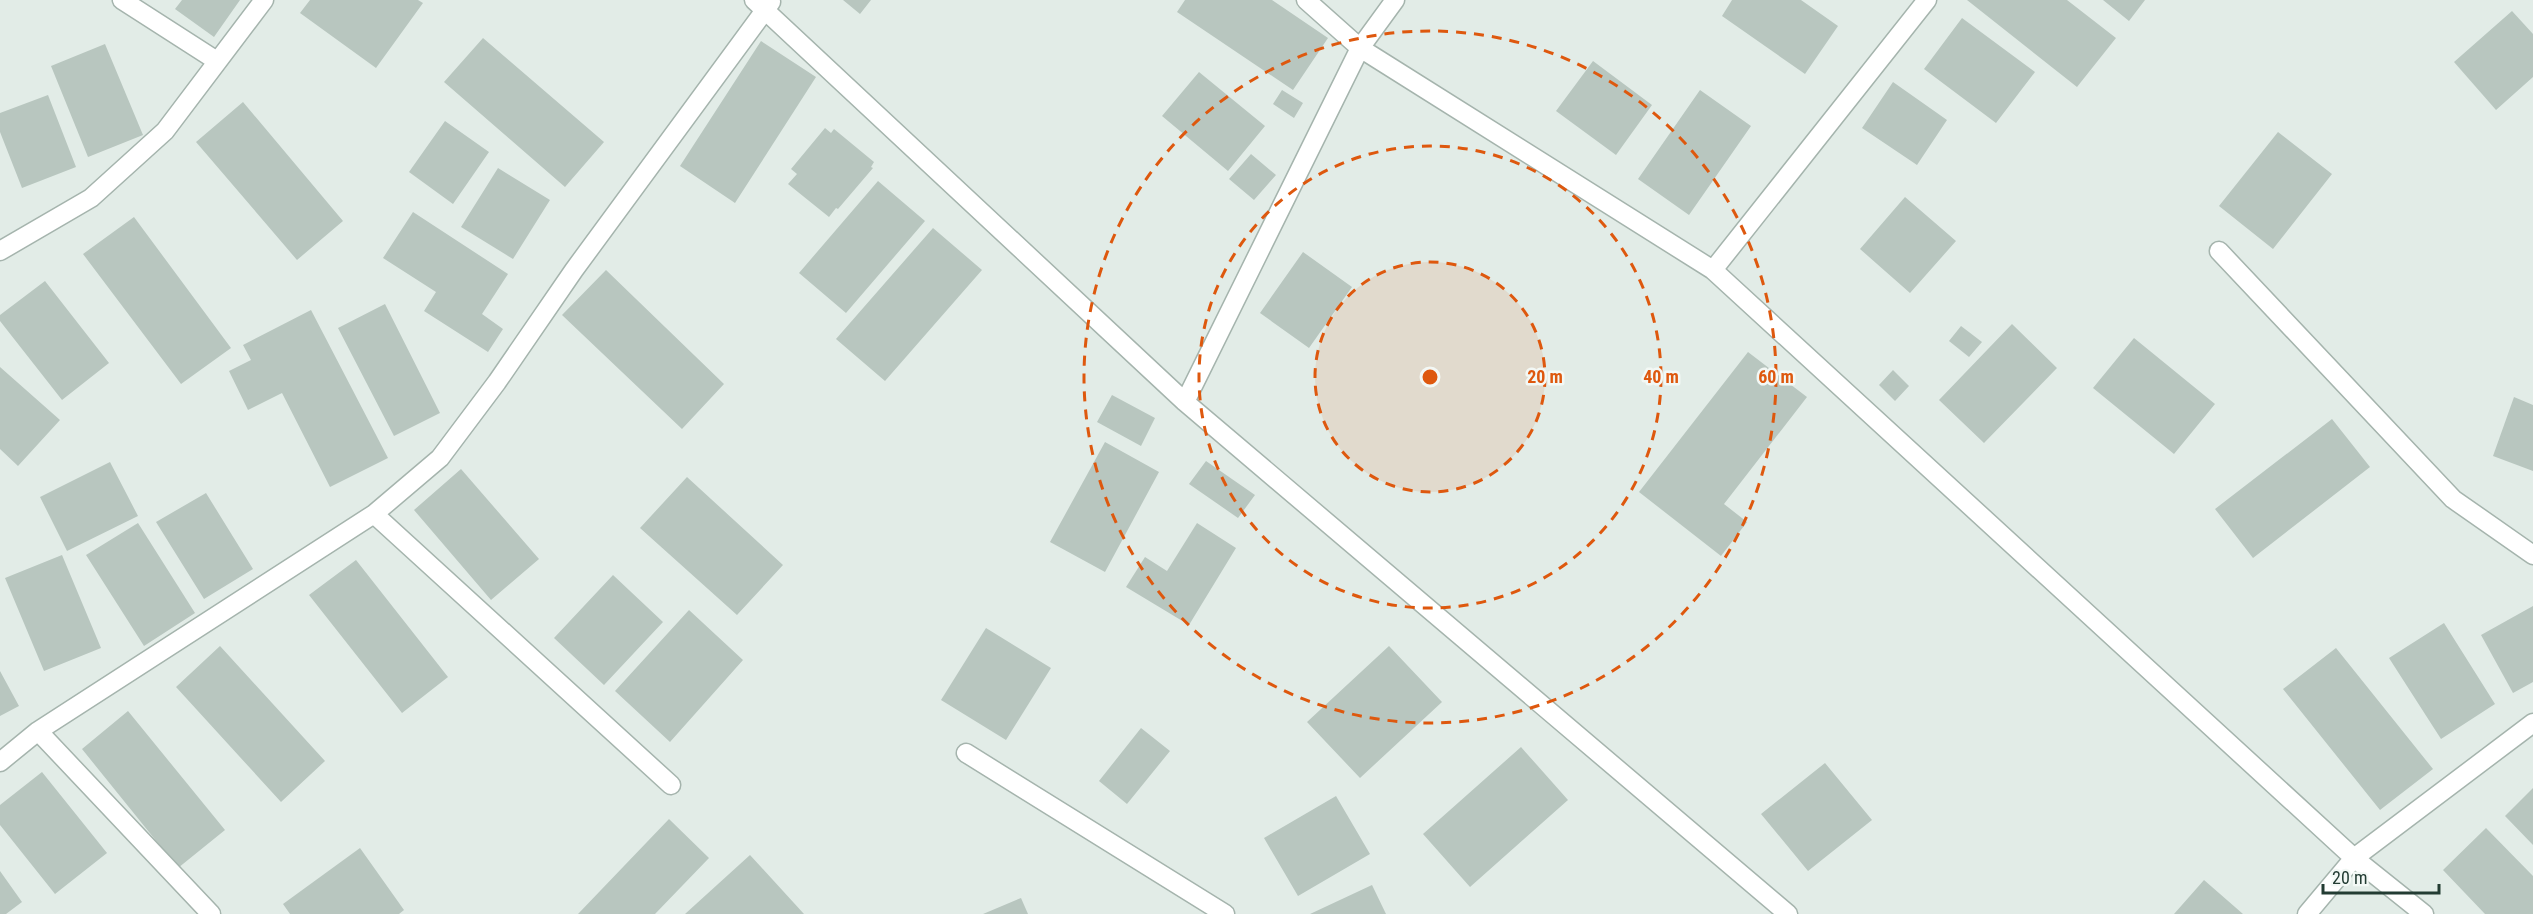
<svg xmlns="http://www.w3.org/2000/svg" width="2533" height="914" viewBox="0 0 2533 914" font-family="'Roboto Condensed',sans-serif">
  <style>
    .building { fill: #b8c6bf }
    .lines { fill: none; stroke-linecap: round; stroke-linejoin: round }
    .street-casing { stroke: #a5b4ad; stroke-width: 21 }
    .street { stroke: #fff; stroke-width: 18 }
    .ring { fill: none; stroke: #de580e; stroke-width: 3; stroke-dasharray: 10 8 }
    .centre { fill: #de580e; stroke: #f3f8f5; stroke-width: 3 }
    .ring-label { font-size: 18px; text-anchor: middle; font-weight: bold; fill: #de580e; stroke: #f3f8f5; stroke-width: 5; stroke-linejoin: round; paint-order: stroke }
  </style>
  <rect width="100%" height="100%" fill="#e2ece7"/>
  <path class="building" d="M182,0H240L214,37L175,9Z
    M310,0H418L423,3L376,68L300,13Z
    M843,0H871L860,14Z
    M1185,0H1272L1328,38L1293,90L1177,12Z
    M1732,0H1801L1838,26L1805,74L1722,16Z
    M1967,0H2067L2116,38L2077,87Z
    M2103,0H2145L2129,21Z
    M2512,11L2533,34V77L2496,110L2454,62Z
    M1962,18L2035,72L1996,123L1924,69Z
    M483,38L604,142L565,187L444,82Z
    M761,41L816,77L735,203L680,166Z
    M105,44L143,135L88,157L51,66Z
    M1593,61L1652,105L1616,155L1556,111Z
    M1199,72L1265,126L1228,171L1162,116Z
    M1893,82L1947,120L1917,165L1862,128Z
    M1282,90L1303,103L1294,118L1273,104Z
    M1700,90L1751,126L1689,215L1638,179Z
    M48,95L76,167L22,188L0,132V113Z
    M243,102L343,221L297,260L196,142Z
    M445,121L489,152L453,204L409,172Z
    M825,128L831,133L834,129L874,162L871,167L873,168L838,209L836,208L829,217L788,184L797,174L791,169Z
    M2278,132L2332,174L2273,249L2219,206Z
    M1251,154L1276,175L1254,200L1229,179Z
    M498,168L550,200L513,259L461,227Z
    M878,181L925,221L846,313L799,273Z
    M1905,197L1956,241L1910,293L1860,249Z
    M413,212L508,274L482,314L503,329L488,352L424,311L436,292L383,258Z
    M134,217L231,348L181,384L83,254Z
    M933,228L982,270L885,381L836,339Z
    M1303,252L1352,287L1309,348L1260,313Z
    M606,270L724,384L682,429L562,315Z
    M45,281L109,363L62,400L0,321V315Z
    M385,304L440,413L394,436L338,328Z
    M311,310L388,458L330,487L282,393L248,410L229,371L251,360L243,345Z
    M2012,324L2057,368L1984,443L1939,400Z
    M1961,326L1982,342L1969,357L1949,341Z
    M2134,338L2215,404L2174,454L2093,388Z
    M1748,352L1807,397L1724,504L1747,522L1721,556L1639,492Z
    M0,367L60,420L18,466L0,449Z
    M1893,370L1909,386L1895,401L1879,385Z
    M1112,395L1155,418L1141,446L1097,422Z
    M2514,397L2533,405V471L2493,456Z
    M2332,419L2370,467L2253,558L2215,509Z
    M1105,442L1159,472L1105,572L1050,542Z
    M1206,461L1255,495L1238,518L1189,484Z
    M110,462L138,516L67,551L40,497Z
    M461,469L539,559L491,600L414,510Z
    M687,477L783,565L737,615L640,528Z
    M206,493L253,569L204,599L156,522Z
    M138,523L195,613L144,646L86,555Z
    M1197,523L1236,548L1189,625L1126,587L1145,557L1167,571Z
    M62,555L101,648L44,671L5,578Z
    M356,560L448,677L402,713L309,595Z
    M613,575L663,622L604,685L554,638Z
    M2533,606V682L2513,693L2481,635Z
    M689,610L743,660L670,742L615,691Z
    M2444,623L2495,704L2441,739L2389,658Z
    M986,628L1051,668L1006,740L941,700Z
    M220,646L325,761L281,802L176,687Z
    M1389,646L1442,702L1360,778L1307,722Z
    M2336,648L2433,769L2380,810L2283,689Z
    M0,671L19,706L0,716Z
    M128,711L225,830L178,868L82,749Z
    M1141,728L1170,751L1127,804L1099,781Z
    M1521,747L1568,800L1470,887L1423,834Z
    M1825,763L1872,820L1808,871L1761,814Z
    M42,772L107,853L55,894L0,825V805Z
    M2533,788V845L2505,816Z
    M1336,796L1370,854L1298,896L1264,838Z
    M669,819L709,858L655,914H578Z
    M2486,828L2533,876V914H2485L2443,870Z
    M360,848L404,910L399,914H290L283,904Z
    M750,855L804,914H685Z
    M0,871L22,902L6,914H0Z
    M2204,880L2243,914H2174Z
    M1372,885L1386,914H1310Z
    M1021,898L1028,914H983Z"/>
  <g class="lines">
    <g class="street-casing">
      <path id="street" d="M122,0L217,61
        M754,0L1185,402L1788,914
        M1306,0L1360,48L1713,270L2354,858L2424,914
        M0,251L91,198L165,131L264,0
        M2219,251L2453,499L2533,555
        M1713,270L1927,0
        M1185,402L1360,48L1395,0
        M374,514L671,785
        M38,731L211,914
        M966,753L1225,914
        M0,762L38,731L374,514L440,458L497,382L574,270L771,2
        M2307,914L2354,858L2533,723"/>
    </g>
    <use href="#street" class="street"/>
  </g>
  <circle cx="1430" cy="377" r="115" fill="#de580e" fill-opacity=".12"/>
  <g class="ring">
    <circle cx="1430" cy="377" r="115"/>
    <circle cx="1430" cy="377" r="231"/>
    <circle cx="1430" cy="377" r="346"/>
  </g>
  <circle cx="1430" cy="377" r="9" class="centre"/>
  <g class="ring-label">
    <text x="1545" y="383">20 m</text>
    <text x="1661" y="383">40 m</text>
    <text x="1776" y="383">60 m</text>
  </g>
  <path d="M2323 884v9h116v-9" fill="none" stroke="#233c33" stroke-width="3"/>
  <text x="2332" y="884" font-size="18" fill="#233c33" stroke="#f3f8f5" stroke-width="4.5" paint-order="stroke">20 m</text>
</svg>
